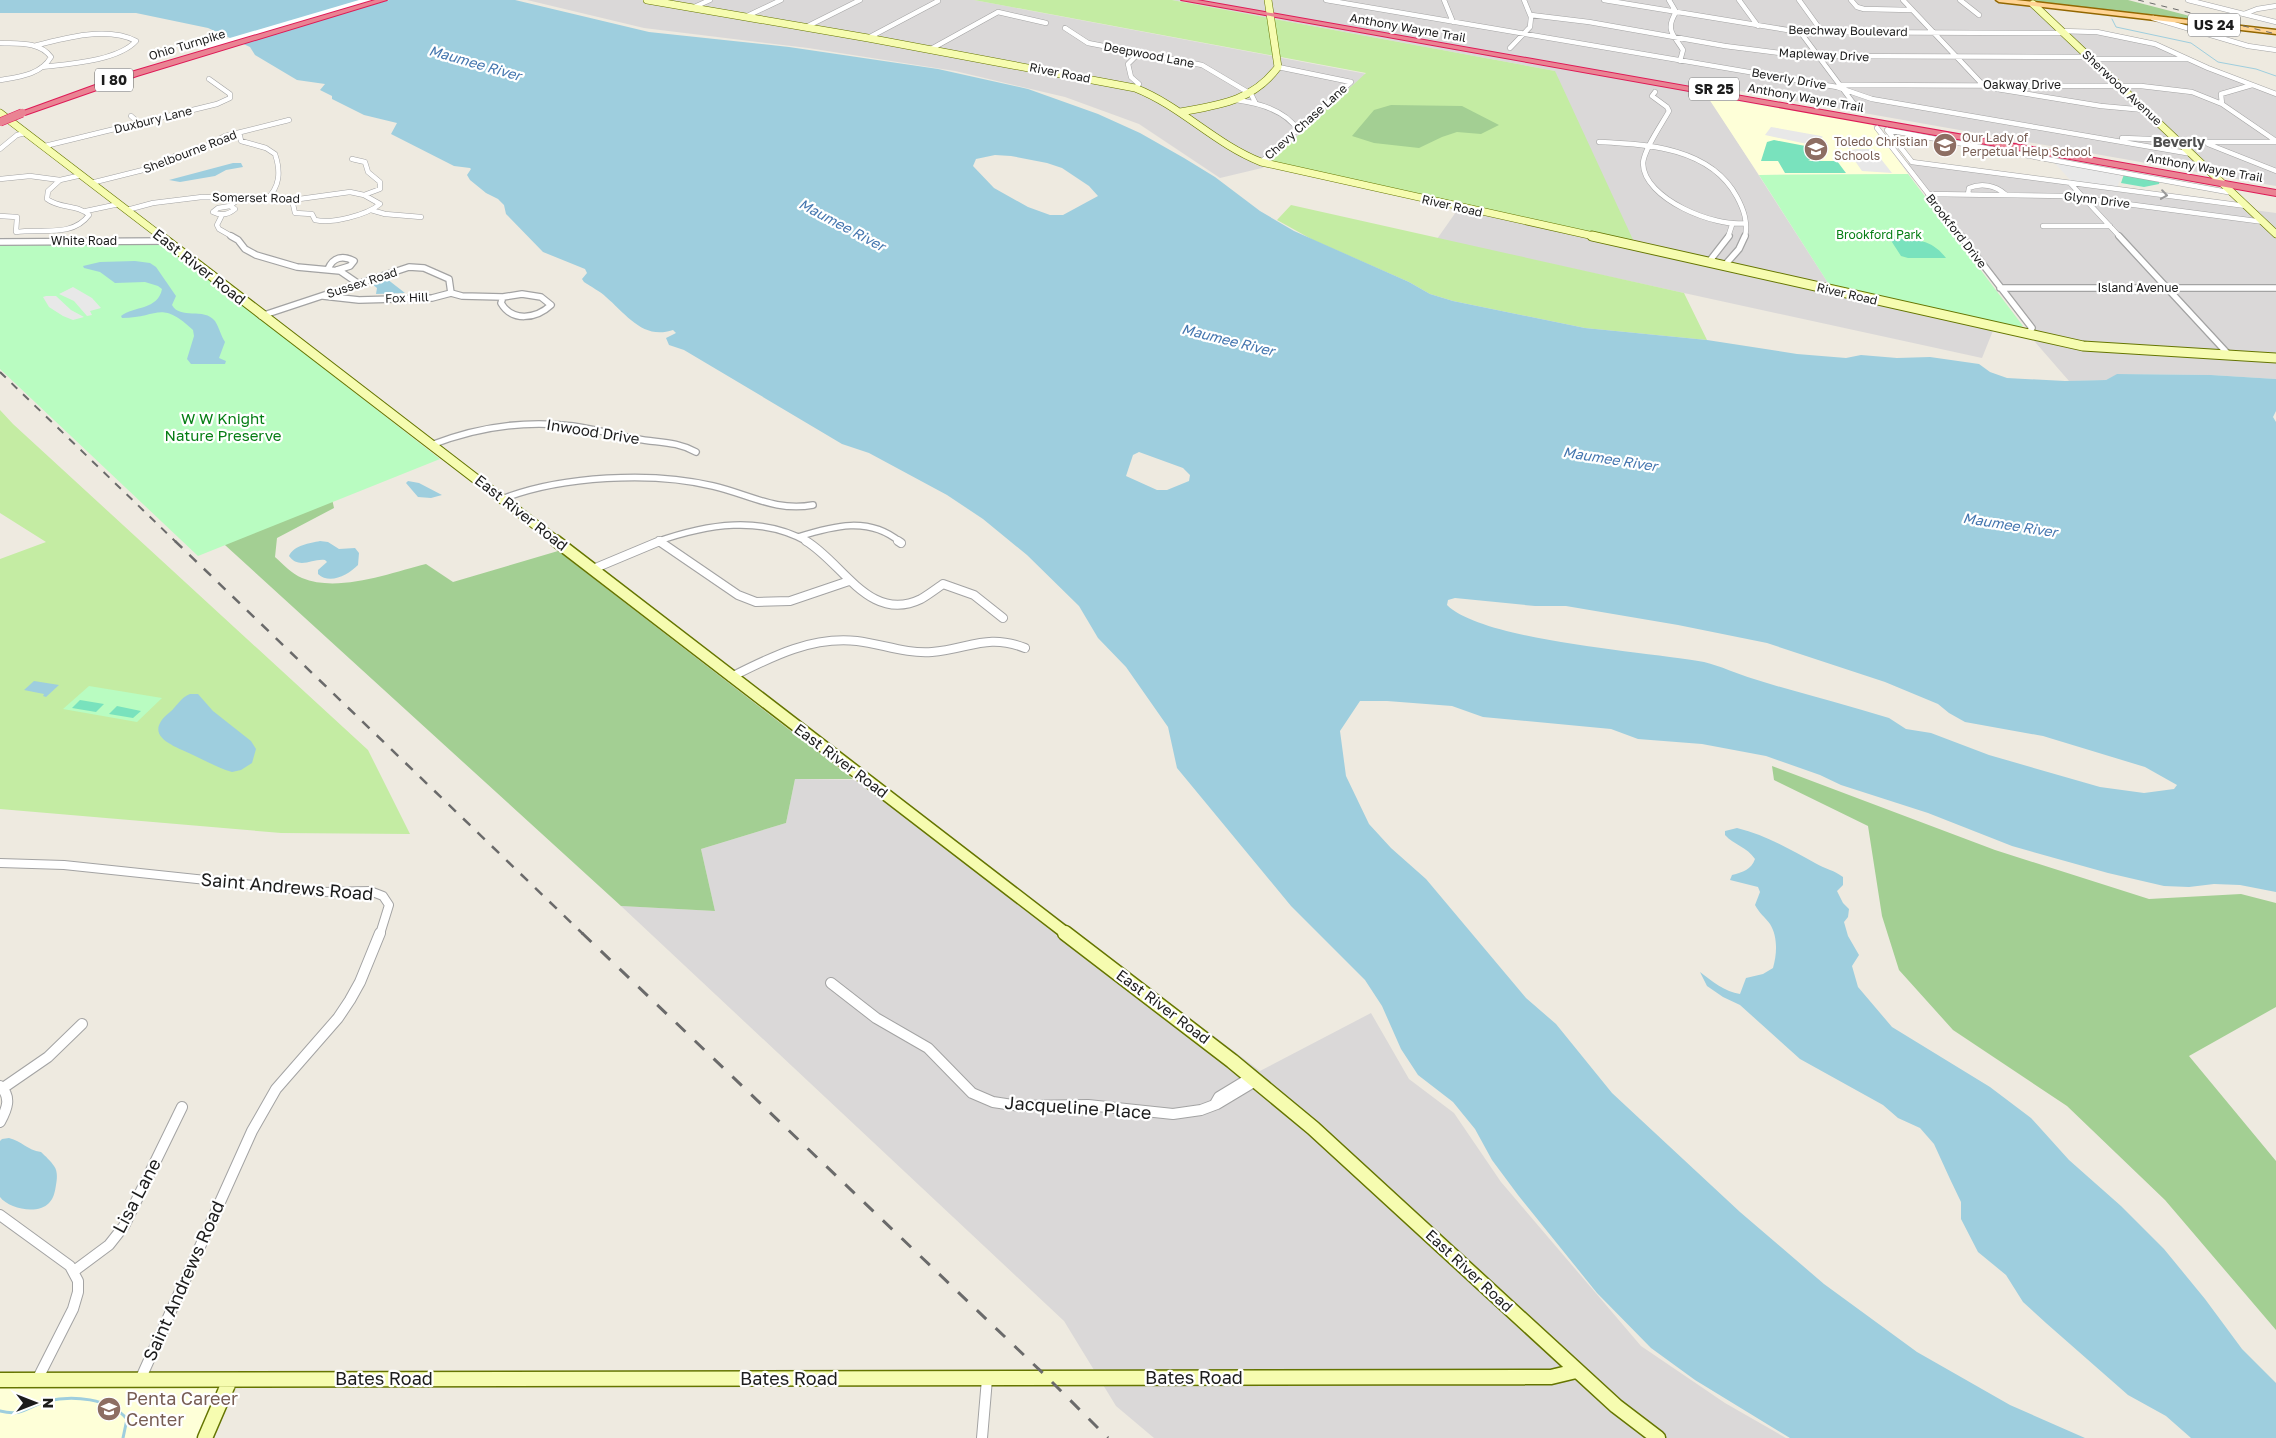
<svg xmlns="http://www.w3.org/2000/svg" width="2276" height="1438" viewBox="0 0 2276 1438" font-family="'Golos Text',sans-serif">
  <style>
    .residential { fill: #dad8d8 }
    .education { fill: #feffd8 }
    .grass { fill: #c4eca3 }
    .forest { fill: #a3cf93 }
    .park { fill: #b9fcc1 }
    .pitch { fill: #79e2bd }
    .parking { fill: #e8e8e8 }
    .water { fill: #9ecede; fill-rule: evenodd }
    .pier { fill: #fff }
    .lines { fill: none; stroke-linecap: round; stroke-linejoin: round }
    .stream-far1 { stroke: #9ecede; stroke-width: 1 }
    .stream { stroke: #9ecede; stroke-width: 3 }
    .street-far3-casing { stroke: #a3a3a3; stroke-width: 5.5 }
    .street-far2-casing { stroke: #a3a3a3; stroke-width: 8 }
    .street-far1-casing { stroke: #a3a3a3; stroke-width: 10 }
    .street-casing { stroke: #a3a3a3; stroke-width: 12 }
    .secondary-far3-casing { stroke: #657500; stroke-width: 8 }
    .secondary-far2-casing { stroke: #657500; stroke-width: 11 }
    .secondary-far1-casing { stroke: #657500; stroke-width: 14 }
    .secondary-casing { stroke: #657500; stroke-width: 17 }
    .primary-casing { stroke: #936700; stroke-width: 3 }
    .highway-casing { stroke: #de1b57; stroke-width: 2 }
    .street-far3 { stroke: #fff; stroke-width: 4.5 }
    .street-far2 { stroke: #fff; stroke-width: 5.5 }
    .street-far1 { stroke: #fff; stroke-width: 8 }
    .street { stroke: #fff; stroke-width: 10 }
    .secondary-far3 { stroke: #f6fcb0; stroke-width: 7 }
    .secondary-far2 { stroke: #f6fcb0; stroke-width: 9 }
    .secondary-far1 { stroke: #f6fcb0; stroke-width: 11 }
    .secondary { stroke: #f6fcb0; stroke-width: 14 }
    .primary { fill: #ffd494; fill-rule: evenodd }
    .highway { fill: #ea8393; fill-rule: evenodd }
    .rail-far3 { stroke: #6a6a6a; stroke-width: 1; stroke-dasharray: 6 6; stroke-linecap: butt }
    .rail-far2 { stroke: #6a6a6a; stroke-width: 2; stroke-dasharray: 8 8; stroke-linecap: butt }
    .rail-far1 { stroke: #6a6a6a; stroke-width: 2.5; stroke-dasharray: 10 10; stroke-linecap: butt }
    .rail { stroke: #6a6a6a; stroke-width: 3; stroke-dasharray: 13 13; stroke-linecap: butt }
    .highway-bridge-casing { stroke: #de1b57; stroke-width: 9; stroke-linecap: butt }
    .highway-bridge { stroke: #ea8393; stroke-width: 8 }
    .oneway { stroke: #999 }
    .labels { text-anchor: middle; stroke-width: 4.5; stroke-linejoin: round; paint-order: stroke }
    .far-street-label { font-size: 12px; fill: #1c1c1c; stroke: #fff }
    .far-education-label { font-size: 12px; fill: #785e54; stroke: #fff; text-anchor: start }
    .far-park-label { font-size: 12px; fill: #067d14; stroke: #fff }
    .shield { fill: #fff; stroke: #606060; stroke-width: 1 }
    .shield-label { font-size: 14px; font-weight: bold; fill: #1c1c1c }
    .far-water-label { font-size: 14px; font-style: italic; fill: #4476af; stroke: #fff }
    .far-neighbourhood-label { font-size: 14px; font-weight: bold; fill: #4f4f4f; stroke: #fff }
    .street-label { font-size: 15px; fill: #1c1c1c; stroke: #fff }
    .park-label { font-size: 15px; fill: #067d14; stroke: #fff }
    .near-street-label { font-size: 18px; fill: #1c1c1c; stroke: #fff }
    .near-education-label { font-size: 18px; fill: #785e54; stroke: #fff; text-anchor: start }
  </style>
  <rect width="100%" height="100%" fill="#eeeae0"/>
  <path class="residential" d="M527,0H974L1367,74L1262,168L1220,178L1139,124L1065,97L955,71L808,48L644,28Z
    M1172,0H1991L2037,5L2063,30H2091L2146,41L2276,93V186L1700,84L1830,286L1996,323L1982,358L1437,239L1555,71Z
    M1903,162L2276,213V379L2211,375L2118,374L2106,380L2069,381L2028,334L2031,328Z
    M795,779L876,780L1260,1071L1371,1013L1409,1079L1454,1113L1501,1182L1641,1346L1725,1403L1786,1438H1154L1116,1406L1064,1321L621,906L715,911L701,849L786,823Z"/>
  <path class="education" d="M1707,96L1872,124L1908,174L1759,175Z
    M0,1379L229,1380L206,1438H0Z"/>
  <path class="grass" d="M974,0H1172L1555,71L1635,244L1268,163L1366,73Z
    M1291,205L1684,293L1707,340L1585,328L1453,301L1430,294L1409,282L1313,240L1277,220Z
    M0,410L13,424L368,750L410,834L281,833L0,809V559L46,542L0,513Z"/>
  <path class="forest" d="M2029,0H2128L2209,21L2030,1Z
    M1391,105L1462,106L1499,125L1481,134L1457,132L1442,137L1419,148L1374,143L1352,136L1374,110Z
    M0,268L328,480L334,508L277,538L275,557C283,564 292,574 302,578C338,593 390,573 426,564L453,582L558,551L853,779H795L786,823L701,849L715,911L621,906L0,340Z
    M1772,766L1995,850L2149,899L2241,894L2276,903V1007L2189,1056L2276,1161V1330L2165,1200L2067,1106L1953,1030L1899,970L1882,916L1868,826L1774,780Z"/>
  <path class="park" d="M1908,174L2023,326L2018,328L1830,286L1759,175Z
    M0,243H163L440,459L198,556L0,369Z
    M89,686L162,698L137,722L63,709Z"/>
  <path class="pitch" d="M1774,140L1821,149L1824,156L1808,161H1837L1846,173H1785L1778,161H1761L1767,142Z
    M2124,174L2160,179L2159,184L2144,187L2121,183Z
    M1890,239C1913,239 1931,238 1946,258H1908L1901,256Z
    M80,700L104,704L96,712L72,708Z
    M117,706L141,711L133,718L109,714Z"/>
  <path class="parking" d="M1771,127L1821,136L1823,137L1816,141L1820,142L1817,144L1821,147L1765,135Z
    M1856,149H1874L1879,156L1876,157L1881,159L1892,173L1862,171L1848,151Z
    M2051,159L2123,172L2117,188L2073,183Z
    M73,287L92,298L101,308L90,311L92,315L87,316L74,301L59,294Z
    M46,296H56L71,310L84,317L73,320L63,316L49,307L43,297Z"/>
  <path class="water" d="M0,0H515L649,32L789,47L938,69L1028,89L1098,114L1140,133L1184,158L1215,177L1260,211L1294,231L1409,282L1430,294L1453,301L1585,328L1707,340L1797,354L1846,358L1861,355L1897,358L1930,357L1979,364L1990,372L2007,378L2065,381L2106,380L2117,374L2211,375L2276,379V411L2273,417L2276,422V892L2240,885L2214,884L2189,887L2164,886L2108,873L2012,846L1928,813L1841,785L1820,775L1766,756L1702,744L1638,739L1611,729L1483,717L1452,706L1387,701H1360L1340,731L1346,776L1369,824L1391,848L1426,879L1526,998L1556,1024L1612,1093L1740,1212L1824,1284L1917,1352L2010,1405L2085,1438H1790L1695,1380L1651,1348L1597,1293L1518,1195L1492,1160L1475,1129L1453,1102L1418,1075L1401,1049L1382,1006L1365,980L1291,906L1177,768L1168,727L1126,667L1098,638L1079,606L1027,555L983,519L947,495L869,453L842,444L684,350L669,345L666,338L676,333L673,330C643,340 627,315 606,297C600,291 591,287 584,282L582,279L587,273L585,269L543,252L506,214L504,205L498,199L486,193L470,180L467,175L471,169L470,168L454,166L391,134L397,123L364,115L332,99V96L320,90L325,84L297,80L255,55L250,47L208,28L136,13H0ZM1011,156L1047,163L1062,168L1089,186L1098,196L1063,215H1050L1028,207L994,188L973,166L976,159L995,155ZM1139,452L1183,468L1190,475L1189,481L1167,490H1157L1126,476L1133,455ZM1455,598L1535,606H1566L1678,625L1767,643L1885,682L1938,704L1949,713L1965,722L2043,736L2145,767L2177,785L2174,789L2144,793L2100,787L1989,755L1931,733L1906,729L1889,718C1844,704 1798,693 1754,679C1737,674 1721,666 1704,662C1649,652 1483,641 1447,605L1448,600Z
    M233,163H241L243,167L226,170L215,176L180,182L169,180Z
    M135,261L150,263L156,267L176,296L172,305C180,320 204,307 215,321C219,327 221,336 225,342L219,358L226,361L225,364H191L187,359L194,336L193,330C160,299 158,318 122,318L121,316C134,306 158,310 162,289L158,286L145,282L115,283L100,272L84,268L83,266L100,262Z
    M387,279L405,293L376,294L377,288L372,284Z
    M408,481L419,483L442,495L431,498L418,497L406,483Z
    M320,541L328,542L339,549L355,548L359,553L358,565C348,575 330,585 318,574V570L327,562L325,560C313,558 299,570 289,556C294,545 310,543 320,541Z
    M34,681L59,685L46,697L43,696L44,694L24,690Z
    M190,694H198L213,711L251,741L256,749L252,763L241,770L232,772C218,768 206,761 193,755C175,746 140,736 170,712C177,706 181,697 190,694Z
    M1737,828C1766,835 1789,849 1815,863C1825,869 1834,870 1843,877V885L1837,891L1843,903L1849,909L1848,917L1844,922L1848,936L1859,955L1852,966L1858,987L1892,1027L1990,1087L2031,1118L2069,1160L2121,1206L2164,1249L2205,1299L2242,1349L2276,1383V1438H2191L2166,1416L2128,1395L2046,1323L2023,1302L2006,1275L1978,1252L1961,1219V1202L1950,1179L1934,1144L1920,1128L1898,1118L1883,1105L1800,1059L1740,1005L1723,997L1707,986L1700,972C1712,981 1725,992 1740,994L1746,978L1763,974L1773,968C1777,954 1778,937 1770,924C1765,917 1759,913 1755,905L1760,892L1758,887L1730,880L1732,875C1743,872 1751,870 1755,859C1747,847 1734,845 1725,835V831Z
    M9,1138C22,1141 27,1150 41,1152C45,1156 51,1161 54,1166C58,1171 57,1179 56,1185C55,1191 54,1198 49,1203C38,1215 9,1209 0,1197V1141L2,1139Z"/>
  <path class="pier" d="M359,0H389L210,53L196,48Z"/>
  <g class="lines">
    <path class="stream-far1" d="M2112,19L2116,27L2191,43L2218,62L2256,69L2276,76"/>
    <path class="stream" d="M0,1411C24,1417 27,1406 47,1401C73,1395 109,1398 127,1419L123,1438"/>
    <g class="street-far3-casing">
      <path id="street-far3" d="M1326,0L1837,87L1872,99L2192,154
        M1444,0L1453,22
        M1604,0L1800,32L2064,33
        M1669,0L1676,12C1665,30 1673,34 1683,50L1680,61
        M1739,0L1758,26
        M1799,0L1820,29
        M1851,0L1857,7L1864,9L1912,10
        M1903,0L1984,86
        M1960,0L1979,15
        M2188,0L2276,22
        M692,8L710,0
        M2244,14L2257,9L2276,6
        M1531,15L1589,22L1725,46L1804,56L2090,57
        M745,17L781,0
        M2153,18L2248,46L2276,50
        M806,27L860,0
        M1065,28L1088,43L1202,65L1251,94L1255,102
        M1798,29L1857,108
        M2061,31L2097,32L2155,44L2208,68L2276,94
        M868,38L938,1
        M0,43C18,44 39,41 51,57C41,75 18,77 0,80
        M34,46C64,38 107,26 136,41C118,61 68,64 42,67
        M1510,48L1530,27L1531,17L1524,0
        M931,49L998,12L1046,23
        M2091,59H2187
        M1278,67L1351,82
        M1841,85L2141,86L2192,92L2222,104
        M2252,85L2221,94L2222,104L2276,141
        M1135,88L1139,84L1131,77L1128,64L1138,54
        M1997,89L2101,106L2145,110
        M1655,92L1652,96L1667,107L1669,111C1662,124 1644,149 1643,163C1643,199 1716,228 1746,223
        M1236,100C1259,103 1285,110 1298,130
        M131,116L139,123
        M1877,128L1962,237
        M1887,130L1912,162L2246,206
        M1887,130L2233,193
        M240,136L241,141L266,148L275,154C281,172 280,187 266,200
        M2122,138L2177,140
        M1599,142C1648,144 1711,148 1737,197C1744,210 1748,222 1745,237
        M2179,142H2276
        M2208,144L2276,171
        M45,146L217,104L230,98V94L209,79
        M0,149L17,135L25,133
        M352,159L365,162L368,172L380,182V189L364,195
        M1261,162L1351,82
        M0,179L30,176L60,180L48,191L47,199C60,209 77,204 89,215C72,238 41,228 16,232L17,217L0,216
        M60,180L82,175
        M91,183L147,169L175,156L199,150L225,136L289,120
        M2070,183L2120,237
        M350,192L364,195L380,204C367,215 332,224 315,220L312,214L295,213L292,200Z
        M1928,194L2066,196L2264,222
        M1968,194L1969,188C1981,183 1995,185 2005,194
        M230,206L235,209C228,215 221,216 213,212L218,208Z
        M230,206L240,198
        M127,210L153,203L202,197L292,200
        M371,210L385,214L421,217
        M86,211L119,204
        M222,215L217,225L219,229L233,237
        M2043,226H2110
        M1728,237L1732,225"/>
    </g>
    <g class="street-far2-casing">
      <path id="street-far2" d="M231,236L238,240L245,249L256,255L297,267L340,271L359,284
        M1961,236L2032,328L2028,334
        M2119,236L2229,355
        M0,242L167,241
        M1708,263L1729,236
        M1724,266L1739,249L1745,236
        M328,269C333,257 343,255 354,261L350,266L337,270
        M2000,288H2276
        M522,294L541,297L551,305C536,319 512,322 501,303L503,297Z
        M323,296L359,300L432,298L451,293L462,296L503,297
        M261,316L409,267L424,268L449,279L451,293
        M431,445C477,427 524,420 573,426C595,429 616,435 637,439C659,443 676,441 696,452
        M502,499C561,476 652,471 713,486C748,494 776,512 813,505
        M798,537C833,526 869,516 900,542
        M656,542C707,524 760,515 808,542"/>
    </g>
    <g class="street-far1-casing">
      <path id="street-far1" d="M659,541L738,595L756,602L790,601L849,581
        M806,541C843,563 870,624 921,599C928,595 936,589 943,584L974,595L1003,618
        M898,541L901,543
        M593,569L660,541
        M731,677C771,657 811,636 857,641C882,644 906,654 932,652C969,649 987,633 1025,648
        M0,863L64,865L321,892L370,891L383,896L389,905L380,934"/>
    </g>
    <g class="street-casing">
      <path id="street" d="M831,983L876,1018L928,1048L972,1093L993,1102L1020,1106L1088,1105L1173,1114L1201,1110L1217,1104L1257,1080
        M0,1086C12,1097 7,1109 0,1122
        M3,1088L48,1057L82,1024
        M1215,1104L1219,1097L1252,1077
        M0,1215L70,1266L78,1281V1292L73,1309L37,1380
        M74,1271L109,1245L124,1226L182,1107
        M140,1380L252,1131L276,1089L338,1018L350,1000L360,982L380,933
        M982,1438L987,1379"/>
    </g>
    <g class="secondary-far3-casing">
      <path id="secondary-far3" d="M647,0L868,38L1135,88C1181,106 1215,144 1261,162L1598,237
        M2033,4L2276,234
        M1180,112C1219,105 1253,101 1278,67L1268,0
        M0,113L162,237"/>
    </g>
    <g class="secondary-far2-casing">
      <path id="secondary-far2" d="M160,236L558,542
        M1592,236L2083,346L2276,358"/>
    </g>
    <g class="secondary-far1-casing">
      <path id="secondary-far1" d="M556,541L1067,934"/>
    </g>
    <g class="secondary-casing">
      <path id="secondary" d="M1065,933L1232,1061L1313,1128L1616,1406L1658,1438
        M0,1380L1551,1377L1576,1371
        M205,1438L230,1380"/>
    </g>
    <g class="primary-casing">
      <path id="primary" d="M1996,0H2016L2276,30V34L1999,2Z"/>
    </g>
    <g class="highway-casing">
      <path id="highway" d="M375,0H387L137,76L25,115L18,113L131,72Z
        M1181,0H1197L2276,190V196Z"/>
    </g>
    <use href="#street-far3" class="street-far3"/>
    <use href="#street-far2" class="street-far2"/>
    <use href="#street-far1" class="street-far1"/>
    <use href="#street" class="street"/>
    <use href="#secondary-far3" class="secondary-far3"/>
    <use href="#secondary-far2" class="secondary-far2"/>
    <use href="#secondary-far1" class="secondary-far1"/>
    <use href="#secondary" class="secondary"/>
    <use href="#primary" class="primary"/>
    <use href="#highway" class="highway"/>
    <path class="rail-far3" d="M2138,0L2276,34"/>
    <path class="rail-far2" d="M0,372L176,542"/>
    <path class="rail-far1" d="M175,541L583,934"/>
    <path class="rail" d="M582,933L1049,1379L1108,1438"/>
    <g class="highway-bridge-casing">
      <path id="highway-bridge" d="M0,122L22,113"/>
    </g>
    <use href="#highway-bridge" class="highway-bridge"/>
  </g>
  <defs><path id="oneway-chevron" d="M-2-3.5L2.5 0L-2 3.5" fill="none" stroke-width="1.6" stroke-linecap="round" stroke-linejoin="round" transform="scale(1.25)"/></defs>
  <use class="oneway" href="#oneway-chevron" transform="translate(2164 195) rotate(8)"/>
  <defs>
    <g id="school-disc" transform="scale(1.25)"><circle r="9.5" fill="#8d6e63" stroke="#fff"/><path d="M0-5L7-2L0 1L-7-2ZM-4 1L0 2.5L4 1V4Q0 6-4 4Z" fill="#fff"/></g>
  </defs>
  <g fill-rule="evenodd">
    <use href="#school-disc" x="1945" y="145"/>
    <use href="#school-disc" x="1816" y="149"/>
    <use href="#school-disc" x="109" y="1409"/>
  </g>
  <g class="labels">
    <g class="far-street-label">
      <text transform="translate(1408 28) rotate(10)" y="4">Anthony Wayne Trail</text>
      <text transform="translate(1848 31) rotate(1)" y="4">Beechway Boulevard</text>
      <text transform="translate(187 45) rotate(-17)" y="4">Ohio Turnpike</text>
      <text transform="translate(1149 55) rotate(11)" y="4">Deepwood Lane</text>
      <text transform="translate(1824 55) rotate(3)" y="4">Mapleway Drive</text>
      <text transform="translate(1060 73) rotate(11)" y="4">River Road</text>
      <text transform="translate(1789 79) rotate(10)" y="4">Beverly Drive</text>
      <text x="2022" y="89">Oakway Drive</text>
      <text transform="translate(2122 88) rotate(43)" y="4">Sherwood Avenue</text>
      <text transform="translate(1806 98) rotate(10)" y="4">Anthony Wayne Trail</text>
      <text transform="translate(153 120) rotate(-14)" y="4">Duxbury Lane</text>
      <text transform="translate(1306 122) rotate(-42)" y="4">Chevy Chase Lane</text>
      <text transform="translate(190 152) rotate(-21)" y="4">Shelbourne Road</text>
      <text transform="translate(2205 168) rotate(10)" y="4">Anthony Wayne Trail</text>
      <text transform="translate(256 198) rotate(1)" y="4">Somerset Road</text>
      <text transform="translate(2097 200) rotate(7)" y="4">Glynn Drive</text>
      <text transform="translate(1452 206) rotate(13)" y="4">River Road</text>
      <text transform="translate(1956 231) rotate(52)" y="4">Brookford Drive</text>
      <text x="84" y="245">White Road</text>
      <text transform="translate(362 283) rotate(-18)" y="4">Sussex Road</text>
      <text x="2138" y="292">Island Avenue</text>
      <text transform="translate(1847 294) rotate(13)" y="4">River Road</text>
      <text transform="translate(407 298) rotate(-2)" y="4">Fox Hill</text>
    </g>
    <g class="far-education-label">
      <text x="1962" y="142">Our Lady of<tspan x="1962" dy="14">Perpetual Help School</tspan></text>
      <text x="1834" y="146">Toledo Christian<tspan x="1834" dy="14">Schools</tspan></text>
    </g>
    <g class="far-park-label">
      <text x="1879" y="239">Brookford Park</text>
    </g>
    <g class="shield">
      <rect x="2188" y="13.5" width="52" height="23" rx="4"/>
      <rect x="95" y="68.5" width="38" height="23" rx="4"/>
      <rect x="1689" y="77.5" width="50" height="23" rx="4"/>
    </g>
    <g class="shield-label">
      <text x="2214" y="30">US 24</text>
      <text x="114" y="85">I 80</text>
      <text x="1714" y="94">SR 25</text>
    </g>
    <g class="far-water-label">
      <text transform="translate(475 63) rotate(16)" y="5">Maumee River</text>
      <text transform="translate(842 225) rotate(28)" y="5">Maumee River</text>
      <text transform="translate(1228 340) rotate(14)" y="5">Maumee River</text>
      <text transform="translate(1610 459) rotate(9)" y="5">Maumee River</text>
      <text transform="translate(2010 525) rotate(9)" y="5">Maumee River</text>
    </g>
    <g class="far-neighbourhood-label">
      <text x="2179" y="147">Beverly</text>
    </g>
    <g class="street-label">
      <text transform="translate(199 267) rotate(38)" y="5">East River Road</text>
      <text transform="translate(593 432) rotate(9)" y="5">Inwood Drive</text>
      <text transform="translate(521 513) rotate(38)" y="5">East River Road</text>
      <text transform="translate(841 761) rotate(37)" y="5">East River Road</text>
      <text transform="translate(1163 1007) rotate(37)" y="5">East River Road</text>
      <text transform="translate(1469 1271) rotate(43)" y="5">East River Road</text>
    </g>
    <g class="park-label">
      <text x="223" y="424">W W Knight<tspan x="223" dy="17">Nature Preserve</tspan></text>
    </g>
    <g class="near-street-label">
      <text transform="translate(287 887) rotate(5)" y="6">Saint Andrews Road</text>
      <text transform="translate(1078 1108) rotate(4)" y="6">Jacqueline Place</text>
      <text transform="translate(137 1196) rotate(-62)" y="6">Lisa Lane</text>
      <text transform="translate(184 1281) rotate(-66)" y="6">Saint Andrews Road</text>
      <text x="1194" y="1384">Bates Road</text>
      <text x="384" y="1385">Bates Road</text>
      <text x="789" y="1385">Bates Road</text>
    </g>
    <g class="near-education-label">
      <text x="126" y="1405">Penta Career<tspan x="126" dy="21">Center</tspan></text>
    </g>
  </g>
  <g transform="translate(35 1403) rotate(90)" stroke="#ffffff" stroke-width="4" paint-order="stroke">
  <path d="M0-4L9 19L0 12L-9 19Z" fill="#1c1c1c"/>
  <text y="-8" font-size="14" font-weight="bold" text-anchor="middle" fill="#1c1c1c">N</text>
  </g>
</svg>
